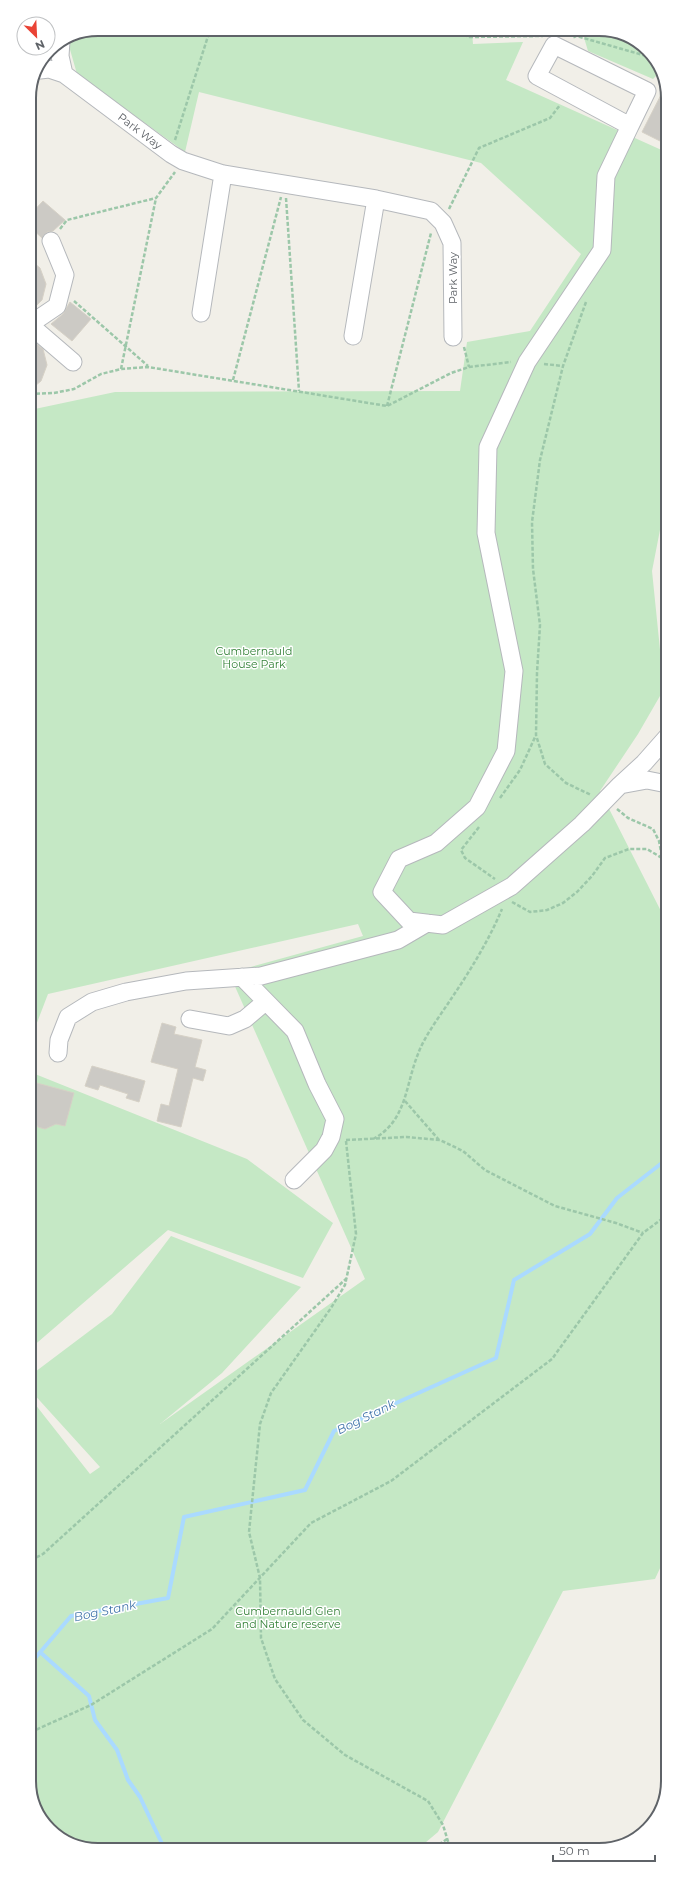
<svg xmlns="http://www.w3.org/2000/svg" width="697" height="1879" viewBox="0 0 697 1879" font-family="Montserrat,sans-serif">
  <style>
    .green { fill: #c5e8c5 }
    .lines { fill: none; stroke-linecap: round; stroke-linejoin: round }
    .stream { stroke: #aadaff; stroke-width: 4 }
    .building { fill: #cccac5; stroke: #d6d1c6 }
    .minor-casing { stroke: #b5b8bc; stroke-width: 19 }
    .path { stroke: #9cc7a9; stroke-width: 2.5; stroke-dasharray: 4 2; stroke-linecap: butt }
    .minor { stroke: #fff; stroke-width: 17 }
    .labels { text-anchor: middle; stroke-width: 3; stroke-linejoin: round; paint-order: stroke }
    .street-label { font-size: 11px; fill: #5f6368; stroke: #fff }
    .park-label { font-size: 11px; fill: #348238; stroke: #fff }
    .water-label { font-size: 12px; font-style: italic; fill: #4174aa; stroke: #fff }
    .rim { fill: none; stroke: #5f6368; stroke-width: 2 }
  </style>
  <rect width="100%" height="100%" fill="#f1efe8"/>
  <path class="green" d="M588,29H603L641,44L660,72L653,79L588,51L582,31Z
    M469,30L472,32L473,44L523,42L506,80L666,152V499L652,571L664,689L638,734L600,791L667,923L668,1551L655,1579L563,1591L438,1832L419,1848L94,1850L56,1835L31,1799V1399L90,1474L100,1467L31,1391V1375L112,1314L171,1236L301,1287L222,1373L160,1424L365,1279L229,973L363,936L358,924L48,994L30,1041V410L115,392L460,391L467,342L530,331L581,254L481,163L199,92L185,152L77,74L69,46L75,34Z
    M30,1072L247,1159L333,1223L303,1278L168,1230L31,1348Z"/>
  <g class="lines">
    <path class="stream" d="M40,1652L89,1696L95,1720L117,1750L128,1780L140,1797L165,1850
      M31,1663L71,1616L168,1598L184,1517L305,1490L334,1431L496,1358L514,1280L590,1234L617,1198L667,1159"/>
  </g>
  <path class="building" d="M666,85V144L642,132Z
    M43,201L65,220L53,231L47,232L42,238L29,226V216Z
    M29,259L40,268L46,284L42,300L29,313V296L32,294L34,286L29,276Z
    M70,302L91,319L72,341L51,324L63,314Z
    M29,338L43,349L47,365L41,381L30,390V374L32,371L35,363L32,354L29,352Z
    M162,1023L176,1027L174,1034L202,1040L195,1067L206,1070L203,1081L193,1078L181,1127L157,1121L161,1104L169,1106L178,1069L151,1062Z
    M92,1066L145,1081L139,1102L126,1098L128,1094L100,1085L98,1090L85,1086Z
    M33,1082L74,1093L65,1126L56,1124L45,1129L38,1127L31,1116L30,1090Z"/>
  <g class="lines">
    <g class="minor-casing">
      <path id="minor" d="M61,41L60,56L64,74
        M40,70L49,69L64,74L171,154L183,161L223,174L376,199L431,211L443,223L452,243L453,337
        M630,126L647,91L554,45L537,76L630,126L606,176L602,250L527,362L488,447L486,533L514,671L506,751L477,807L436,843L399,859L382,892L409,921L443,925L512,886L582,824L620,785L644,763L667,737
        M201,313L223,174
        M29,325L57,306L65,275L51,241
        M30,325L73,362
        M353,336L376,199
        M620,785L647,780L667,784
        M242,977L295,1031L317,1084L335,1119L331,1137L324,1150L294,1180
        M190,1019L229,1026L245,1019L265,1002
        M58,1053L59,1040L68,1017L92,1002L126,992L186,981L261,976L398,940L427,923"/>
    </g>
    <path class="path" d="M572,29L575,38
      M452,31L470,37L543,36
      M573,35L650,57
      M661,90L666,81
      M175,140L209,33
      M286,198L299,391
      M449,209L479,148L550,118L560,105
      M60,229L67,220L156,198L175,172
      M29,234L36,239
      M74,301L148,366
      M586,302L563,366L540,460L532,522L533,569L540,625L537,673L536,735L545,764L566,783L591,795
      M464,347L469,367
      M544,364L563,366
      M121,369L156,198
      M233,380L281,197
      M30,394L54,393L74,389L101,374L121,369L148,367L387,406L451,373L469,367L511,362
      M387,406L431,233
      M500,798L520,770L536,735
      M617,809L628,818L653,829L659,841L662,857
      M479,827L461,850L465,858L495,879
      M512,902L530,912L547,910L563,903L577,892L592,876L605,858L629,849H647L667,861
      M405,1101L439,1140
      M373,1139C407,1121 405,1086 418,1054C425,1035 440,1016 451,999C470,971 489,940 502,909
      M346,1140L406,1137L440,1140L463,1151L485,1170L555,1206L616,1223L643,1233
      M346,1141L356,1234L345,1285L331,1308L271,1393L260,1424L249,1532L260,1578L261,1638L275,1679L303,1720L345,1755L428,1801L443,1825L450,1848
      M31,1560L43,1554L347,1278
      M31,1732L91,1705L212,1629L311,1523L391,1481L552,1359L643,1233L667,1215
      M434,1848L447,1839"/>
    <use href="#minor" class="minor"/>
  </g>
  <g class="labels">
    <g class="street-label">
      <text transform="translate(140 131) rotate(37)" y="4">Park Way</text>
      <text transform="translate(453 278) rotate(-90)" y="4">Park Way</text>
    </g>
    <g class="park-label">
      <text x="254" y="655">Cumbernauld<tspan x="254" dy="13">House Park</tspan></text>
      <text x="288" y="1615">Cumbernauld Glen<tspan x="288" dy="13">and Nature reserve</tspan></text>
    </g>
    <g class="water-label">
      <text transform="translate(366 1417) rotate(-26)" y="4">Bog Stank</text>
      <text transform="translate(105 1611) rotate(-12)" y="4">Bog Stank</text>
    </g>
  </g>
  <path d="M0 0H697V1879H0ZM98 36H599A62 62 0 0 1 661 98V1781A62 62 0 0 1 599 1843H98A62 62 0 0 1 36 1781V98A62 62 0 0 1 98 36Z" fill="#fff" fill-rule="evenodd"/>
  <path class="rim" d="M98 36H599A62 62 0 0 1 661 98V1781A62 62 0 0 1 599 1843H98A62 62 0 0 1 36 1781V98A62 62 0 0 1 98 36Z"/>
  <g transform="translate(36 36) rotate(156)"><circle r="19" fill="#ffffff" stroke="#bfc1c3"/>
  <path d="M0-3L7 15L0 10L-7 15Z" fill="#ea4335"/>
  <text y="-6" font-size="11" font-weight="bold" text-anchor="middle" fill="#5f6368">N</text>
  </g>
  <path d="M553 1855v6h102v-6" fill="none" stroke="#5f6368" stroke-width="2"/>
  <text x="559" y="1855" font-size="12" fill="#5f6368" stroke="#ffffff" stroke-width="3" paint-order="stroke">50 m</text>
</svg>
